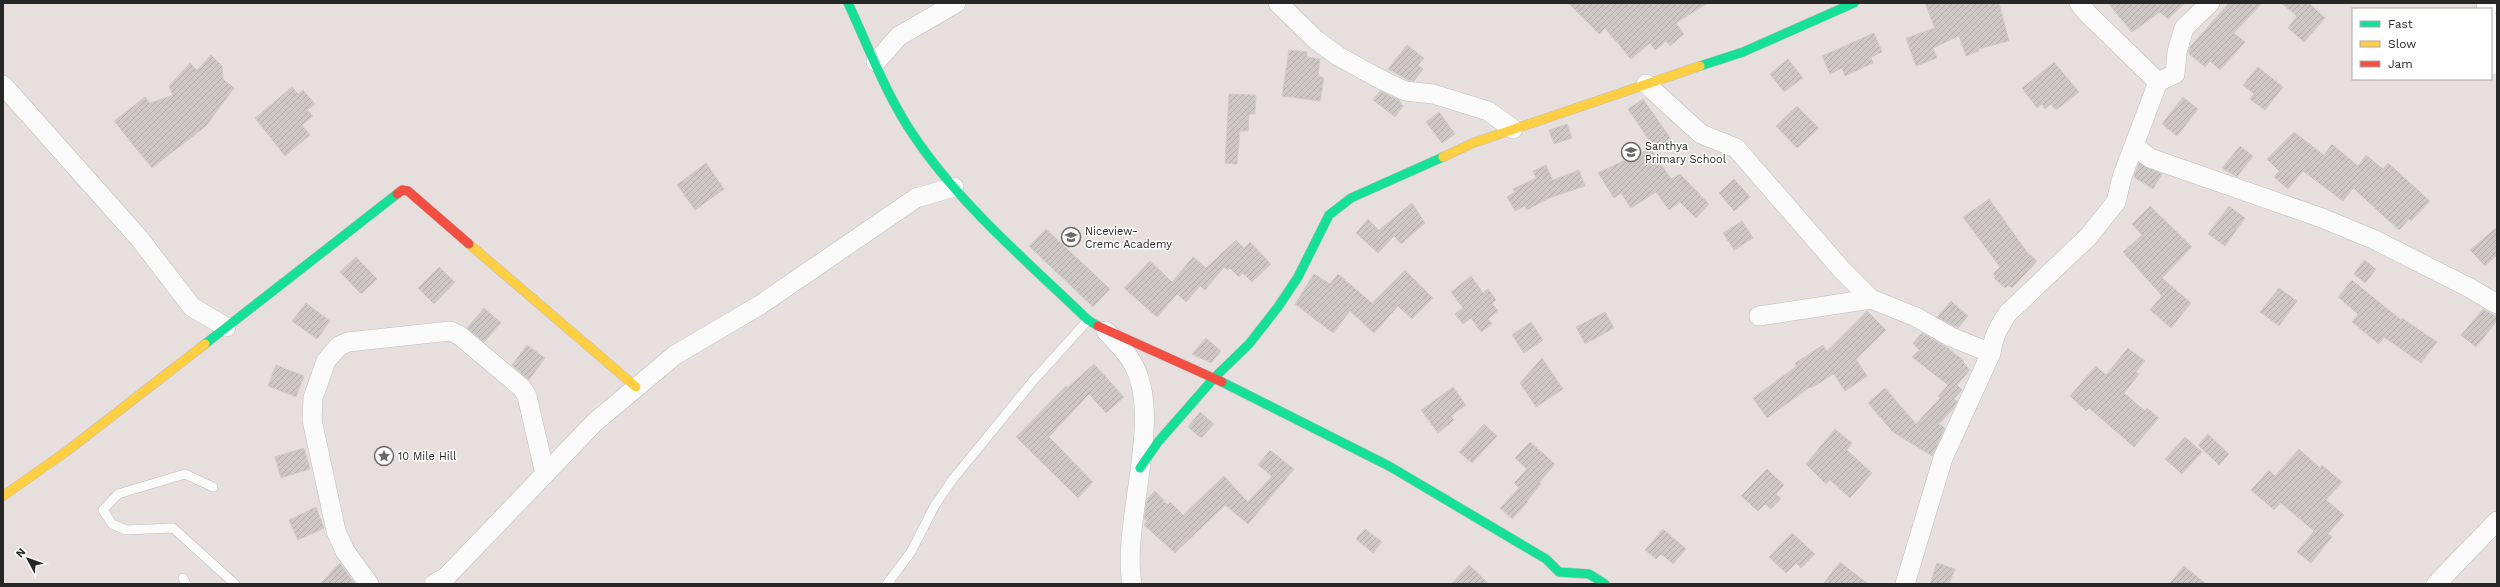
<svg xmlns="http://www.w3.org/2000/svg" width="2500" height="587" viewBox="0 0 2500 587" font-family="'Work Sans',sans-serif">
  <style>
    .building { fill: url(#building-hatch); stroke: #d1cbc9 }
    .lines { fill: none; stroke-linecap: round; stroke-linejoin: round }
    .lane-casing { stroke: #bfbebf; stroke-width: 10 }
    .street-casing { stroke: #bfbebf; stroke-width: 20 }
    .fast-casing { stroke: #bfbebf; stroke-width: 10 }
    .slow-casing { stroke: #bfbebf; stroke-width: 10 }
    .jam-casing { stroke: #bfbebf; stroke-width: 10 }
    .lane { stroke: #fbfafa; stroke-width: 9 }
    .street { stroke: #fbfafa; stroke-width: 19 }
    .fast { stroke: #16e098; stroke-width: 9 }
    .slow { stroke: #ffcf43; stroke-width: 9 }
    .jam { stroke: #f24e42; stroke-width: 9 }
    .labels { text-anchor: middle; stroke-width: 3; stroke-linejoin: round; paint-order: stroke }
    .poi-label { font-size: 11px; fill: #272727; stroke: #fff; text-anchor: start }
  </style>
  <defs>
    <pattern id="building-hatch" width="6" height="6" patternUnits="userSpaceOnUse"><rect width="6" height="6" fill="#cdc8c6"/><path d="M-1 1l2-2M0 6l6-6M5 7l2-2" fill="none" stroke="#b0acaa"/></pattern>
  </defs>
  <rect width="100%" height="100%" fill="#e6dfdd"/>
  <path class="building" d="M1568,3H1708L1676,23L1684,34L1670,46L1666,41L1655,50L1650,43L1631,59L1605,28L1599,34Z
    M1925,3H1999L2009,41L1978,49L1979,51L1966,56L1959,36L1933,48L1937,58L1916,66L1906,38L1935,28Z
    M2108,3H2185L2168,19L2160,12L2132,32Z
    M2229,3H2262L2234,33L2245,42L2220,70L2210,61L2205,67L2188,53L2190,47Z
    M2281,3H2309L2325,18L2304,42L2288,28L2297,16Z
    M1874,33L1882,52L1871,57L1873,63L1845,76L1842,68L1830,74L1822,56Z
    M1407,45L1424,58L1418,65L1423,69L1414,81L1408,80L1388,69Z
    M1289,50L1307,52V57L1320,59L1318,76L1324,78L1320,101L1282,96Z
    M211,55L222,66L223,79L234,88L206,126L152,168L114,121L145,97L150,103L173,95L169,86L190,63L197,70Z
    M1788,59L1803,78L1784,92L1770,74Z
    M2054,62L2079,92L2056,110L2051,104L2045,109L2042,104L2037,108L2022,88Z
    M2258,67L2283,87L2265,110L2250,99L2254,94L2243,85Z
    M292,87L298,94L303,90L315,104L307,110L313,116L302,125L310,135L285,156L255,118Z
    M1380,91L1399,100L1403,106L1395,117L1373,100Z
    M1229,94L1256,95L1255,114H1249L1248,131H1240L1237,164L1225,163Z
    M2183,97L2198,109L2177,136L2162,124Z
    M1643,99L1673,142L1658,153L1628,109Z
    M1797,106L1819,128L1797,148L1776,126Z
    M1439,112L1455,134L1442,143L1426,122Z
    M1567,124L1572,138L1554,144L1549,130Z
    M2294,132L2324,155L2332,144L2358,166L2366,155L2383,169L2388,163L2430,201L2411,221L2409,219L2399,230L2353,188L2343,201L2303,171L2288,189L2274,177L2279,171L2267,159Z
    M2240,146L2253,156L2237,177L2222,168Z
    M1650,148L1671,179L1680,174L1709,204L1696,218L1680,202L1669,210L1656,192L1631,208L1621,193L1614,198L1598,173L1625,160L1626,162Z
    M706,163L724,189L695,210L677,185Z
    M2139,163L2162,174L2153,189L2134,177Z
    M1546,165L1553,180L1579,170L1585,186L1549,198L1527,210L1525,206L1515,211L1507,197L1515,192L1513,189L1536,178L1533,171Z
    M1734,179L1750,197L1734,211L1719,193Z
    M1989,199L2027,252L2037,261L2012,288L2008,285L2005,288L1994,278L1996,276L1993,274L2000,267L1963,217Z
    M1412,203L1425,223L1401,244L1394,236L1378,253L1356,233L1368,219L1379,230Z
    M2150,206L2192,247L2162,278L2191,303L2171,328L2150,310L2162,296L2123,252L2142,235L2132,224Z
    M2229,206L2245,218L2225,246L2208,234Z
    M1742,221L1753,238L1734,250L1723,233Z
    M2497,227V255L2485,266L2470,250Z
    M1046,229L1110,289L1093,307L1029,246Z
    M1236,240L1244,248L1250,242L1271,264L1252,282L1243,273L1239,277L1230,268L1227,270L1224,267L1205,290L1200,286L1186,302L1177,294L1157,317L1124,288L1150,261L1172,282L1193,257L1206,268Z
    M356,257L377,279L361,294L340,272Z
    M2364,260L2376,269L2365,283L2354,274Z
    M439,267L455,282L434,304L418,288Z
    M1405,270L1433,298L1412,319L1398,306L1374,333L1350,311L1333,333L1295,304L1314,274L1330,284L1338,274L1372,303Z
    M1471,276L1483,293L1488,289L1496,300L1492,303L1498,311L1488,319L1492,324L1481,332L1471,318L1463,324L1455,314L1463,308L1451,292Z
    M2352,280L2401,320L2402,318L2437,342L2421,363L2384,337L2379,344L2352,322L2358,314L2338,297Z
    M2279,288L2297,301L2279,326L2260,312Z
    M1951,301L1968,316L1958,328L1937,317Z
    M306,303L330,321L317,339L292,321Z
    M484,308L501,323L484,342L467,328Z
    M2483,309L2497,317V321L2476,347L2461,335Z
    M1867,311L1886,330L1856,359L1867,376L1845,391L1834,374L1811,388L1810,387L1767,418L1753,398L1797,366L1795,363L1823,345L1827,351Z
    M1605,312L1614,328L1585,344L1576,327Z
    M1531,322L1543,340L1524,353L1512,335Z
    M1922,333L1948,348L1964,361L1963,362L1970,370L1957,385L1962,390L1954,399L1957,401L1954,408L1939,424L1945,428L1932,456L1893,432L1868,403L1885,388L1916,424L1940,398L1938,396L1948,385L1912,357L1919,350L1913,343Z
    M1206,338L1221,351L1211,363L1192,354Z
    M527,345L545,358L529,380L512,365Z
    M2128,348L2145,361L2136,372L2139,374L2124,393L2145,411L2147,408L2159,418L2134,447L2089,408L2086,411L2070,396L2096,366L2106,375Z
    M1542,358L1563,389L1536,407L1520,383Z
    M1094,364L1124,397L1106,413L1089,394L1049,437L1093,482L1078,498L1016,437L1066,386L1067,388Z
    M276,365L304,376L296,397L268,386Z
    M1453,387L1466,405L1451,416L1454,420L1438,433L1421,410Z
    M1200,412L1214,424L1201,438L1188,427Z
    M1484,424L1497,436L1472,463L1459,452Z
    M1835,429L1852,443L1847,450L1872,473L1850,498L1830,480L1826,484L1806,464Z
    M2208,434L2229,454L2219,465L2198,445Z
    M2185,437L2202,452L2182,474L2165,459Z
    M1530,442L1555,464L1539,483L1541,484L1527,501L1528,502L1512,519L1500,508L1519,488L1514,483L1527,469L1515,458Z
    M304,448L310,469L281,478L275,457Z
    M2299,449L2320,468L2322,465L2342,482L2326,500L2344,515L2328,534L2332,537L2311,563L2297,552L2314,531L2281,503L2274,510L2251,490L2269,470L2275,476Z
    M1270,450L1294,469L1248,524L1225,505L1175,553L1144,525L1147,521L1144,519L1147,499L1155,491L1168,505L1170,502L1183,515L1224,476L1248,502L1272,476L1258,465Z
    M1767,469L1784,485L1776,494L1781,499L1771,509L1765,504L1758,511L1741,496Z
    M316,507L324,528L298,540L289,520Z
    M1365,529L1382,542L1373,553L1356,539Z
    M1663,529L1686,549L1673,564L1661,554L1656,559L1645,550Z
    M1792,533L1815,554L1801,568L1796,563L1786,573L1769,557Z
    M1840,562L1868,584H1823Z
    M340,563L355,584H320Z
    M1937,563L1955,569L1949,584H1930Z
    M1469,565L1489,584H1451Z
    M2184,566L2206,584H2169Z"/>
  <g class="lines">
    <g class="lane-casing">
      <path id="lane" d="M213,487L185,474L118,494L103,510L112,524L126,530L173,528L235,584
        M183,578L186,584
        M887,584L911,552L935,505L953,479L1033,381L1088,320"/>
    </g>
    <g class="street-casing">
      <path id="street" d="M1278,3L1316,40L1338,56L1380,79L1405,91L1433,94L1488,111L1513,129
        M2079,3L2087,13L2158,82
        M2486,3L2487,9
        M2491,22L2496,35L2497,65
        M876,62L899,36L956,3
        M1646,84L1701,134L1736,148L1842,270L1871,299
        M3,85L139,238L192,307L226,327
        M2134,146L2150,158L2322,218L2375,240L2468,287L2497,304
        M1759,316L1871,299L1916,317L1951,337L1991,353
        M1106,331C1115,341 1127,352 1133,364C1164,419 1121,522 1132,584
        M369,584L345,551L336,531L312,420L313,398L326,361L339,346L348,342L450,331L459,335L522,388L527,396L545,474
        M434,584L447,576L595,422L675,355L760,305L916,198L954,187
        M1905,584L1943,458L1991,353C1993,337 1999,326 2008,313L2088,237L2116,202L2122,177L2158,82L2175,74L2177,52L2184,28L2210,3
        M2436,584L2497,521"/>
    </g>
    <g class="fast-casing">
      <path id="fast" d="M848,3C869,48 886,95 914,136C961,206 1028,262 1088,320L1098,326
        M1700,66L1743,52L1854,3
        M205,344L397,194
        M1222,382L1389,466L1546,559L1559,572L1589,574L1605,584
        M1140,468L1158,442L1214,378L1249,344L1278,307L1298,277L1329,215L1351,198L1443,157"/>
    </g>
    <g class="slow-casing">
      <path id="slow" d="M1443,157L1473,143L1700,66
        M469,244L636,387
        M3,496L67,451L205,344"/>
    </g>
    <g class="jam-casing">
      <path id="jam" d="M397,194L402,190L408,191L469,244
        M1098,326L1222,382"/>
    </g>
    <use href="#lane" class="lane"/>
    <use href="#street" class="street"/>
    <use href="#fast" class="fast"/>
    <use href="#slow" class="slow"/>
    <use href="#jam" class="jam"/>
  </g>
  <defs>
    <g id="school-ring" transform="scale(1)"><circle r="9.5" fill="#fff" stroke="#6a6767" stroke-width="1.5"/><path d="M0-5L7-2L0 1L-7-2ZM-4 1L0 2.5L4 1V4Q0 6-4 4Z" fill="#6a6767"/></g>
    <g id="sight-ring" transform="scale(1)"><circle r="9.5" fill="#fff" stroke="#6a6767" stroke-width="1.5"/><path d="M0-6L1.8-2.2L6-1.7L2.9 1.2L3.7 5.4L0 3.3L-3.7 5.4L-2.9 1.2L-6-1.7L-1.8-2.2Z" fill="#6a6767"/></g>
  </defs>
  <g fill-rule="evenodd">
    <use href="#school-ring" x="1631" y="152"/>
    <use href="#school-ring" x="1071" y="237"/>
    <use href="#sight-ring" x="384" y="456"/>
  </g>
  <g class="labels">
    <g class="poi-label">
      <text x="1645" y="150">Santhya<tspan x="1645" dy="13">Primary School</tspan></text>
      <text x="1085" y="235">Niceview-<tspan x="1085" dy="13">Cremc Academy</tspan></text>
      <text x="398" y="460">10 Mile Hill</text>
    </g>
  </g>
  <rect width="2500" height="587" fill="none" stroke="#272727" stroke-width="8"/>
  <rect x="2352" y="8" width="140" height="72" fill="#ffffff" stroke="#a9a9a9"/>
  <rect x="2360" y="21" width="20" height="6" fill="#16e098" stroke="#a9a9a9"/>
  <text x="2388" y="28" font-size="12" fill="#272727">Fast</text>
  <rect x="2360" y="41" width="20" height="6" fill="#ffcf43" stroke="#a9a9a9"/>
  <text x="2388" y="48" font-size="12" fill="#272727">Slow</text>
  <rect x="2360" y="61" width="20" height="6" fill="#f24e42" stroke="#a9a9a9"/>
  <text x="2388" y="68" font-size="12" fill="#272727">Jam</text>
  <g transform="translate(28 559) rotate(311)" stroke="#ffffff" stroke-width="3" paint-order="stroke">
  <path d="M0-3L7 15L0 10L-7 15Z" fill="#272727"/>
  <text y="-6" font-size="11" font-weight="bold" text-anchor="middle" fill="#272727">N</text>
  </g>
</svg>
